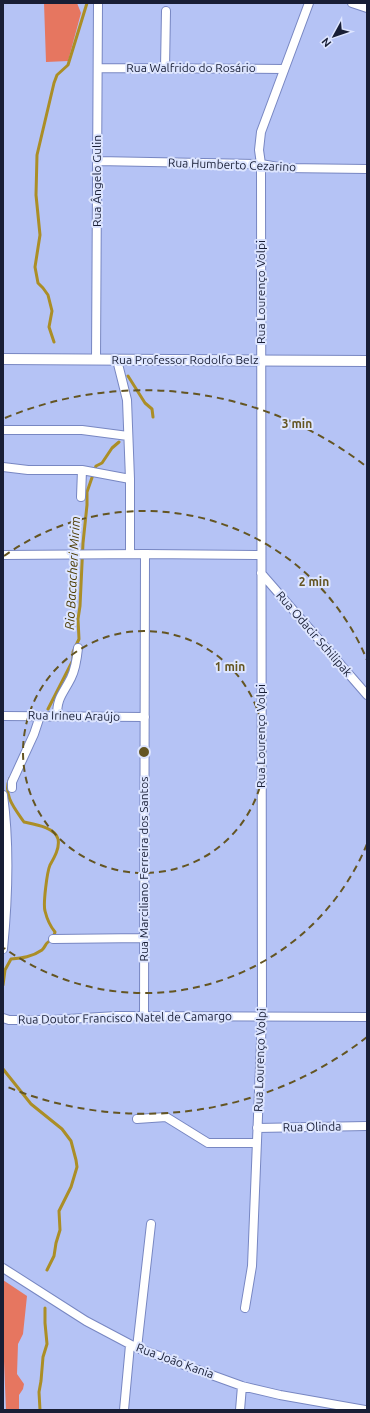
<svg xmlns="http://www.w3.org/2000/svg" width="370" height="1413" viewBox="0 0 370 1413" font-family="Ubuntu,sans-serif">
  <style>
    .green { fill: #e67660 }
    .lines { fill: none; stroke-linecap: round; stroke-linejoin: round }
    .stream { stroke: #ab8e26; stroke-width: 3 }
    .minor-casing { stroke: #7887c2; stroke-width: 10 }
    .tertiary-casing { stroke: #7887c2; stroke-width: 12 }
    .minor { stroke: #fff; stroke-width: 8 }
    .tertiary { stroke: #fff; stroke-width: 10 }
    .ring { fill: none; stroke: #645522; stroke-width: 2; stroke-dasharray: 7 5 }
    .labels { text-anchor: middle; stroke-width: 4; stroke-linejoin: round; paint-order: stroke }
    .street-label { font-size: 12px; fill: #181e35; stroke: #dde5ff }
    .water-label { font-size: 13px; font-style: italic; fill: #504008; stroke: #dde5ff }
    .centre { fill: #645522; stroke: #dde5ff; stroke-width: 2 }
    .ring-label { font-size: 12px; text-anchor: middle; font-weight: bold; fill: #645522; stroke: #dde5ff; stroke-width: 4; stroke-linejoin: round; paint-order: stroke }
  </style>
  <rect width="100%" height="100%" fill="#b5c3f5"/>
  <path class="green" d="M44,3H77L81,13L68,61L46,62Z
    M3,1280L27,1296L23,1334L18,1344L17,1374L24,1384L23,1389L19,1395V1410H6L3,1337Z"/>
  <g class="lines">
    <path class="stream" d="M54,342L49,327L52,311L48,295L43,288L38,283L35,267L40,235L36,195L37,155L54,83L57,75L68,65L87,3
      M128,376L145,403L152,409L153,417
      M48,709L73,660V652L79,639L78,619L80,606L83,543L87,505V492L96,466L102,463L112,448L119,442
      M3,985L5,970L11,959C22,958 32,957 42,950C47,945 44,943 53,939L55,932C50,926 47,919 45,911C43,904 47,872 50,865C54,858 60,848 58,839C55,827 33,824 24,822C15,809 2,794 10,778
      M3,1069L31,1104L62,1129L71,1141L76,1160L77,1167L71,1187L59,1211L60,1230L56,1243L54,1256L47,1270
      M40,1410L39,1392L41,1381L43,1357L47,1344L45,1323V1308"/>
    <g class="minor-casing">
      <path id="minor" d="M352,3L367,8
        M98,68L284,69
        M165,68L166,11
        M97,161L261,164L284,168L367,169
        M96,360L98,3
        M117,360L127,400L130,479V554
        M3,430H82L128,436
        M3,467L28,470H82L130,479
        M81,497L82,470
        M3,555L145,554L261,555
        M261,573L367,695
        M3,716L145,717
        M57,716C57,697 63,694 71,678C76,668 77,658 78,648
        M12,788V782L34,734L40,716
        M3,795C10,846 8,898 3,949
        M53,939L144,938
        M144,1015L145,554
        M3,1018L9,1020H52L116,1016L367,1017
        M137,1119L166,1117L208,1143H257
        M257,1128L367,1126
        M3,1268L86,1321L137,1348L242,1386L280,1395L365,1410
        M245,1308L252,1266L262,1016L261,164L259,150L261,132L309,3
        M137,1348L151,1224
        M124,1410L130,1345
        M240,1410L242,1386"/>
    </g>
    <g class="tertiary-casing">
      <path id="tertiary" d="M3,359L367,361"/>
    </g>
    <use href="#minor" class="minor"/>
    <use href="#tertiary" class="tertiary"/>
  </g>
  <g class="ring">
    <circle cx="144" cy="752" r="121"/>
    <path d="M367 844A241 241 0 0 1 4 948M4 556A241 241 0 0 1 367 660"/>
    <path d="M367 1037A362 362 0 0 1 5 1086M5 418A362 362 0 0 1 367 467"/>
  </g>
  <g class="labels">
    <g class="street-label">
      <text x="191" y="72">Rua Walfrido do Rosário</text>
      <text transform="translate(232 165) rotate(2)" y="4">Rua Humberto Cezarino</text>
      <text transform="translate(97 181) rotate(-90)" y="4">Rua Ângelo Gulin</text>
      <text transform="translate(261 292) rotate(-90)" y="4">Rua Lourenço Volpi</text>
      <text x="185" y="364">Rua Professor Rodolfo Belz</text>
      <text transform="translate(314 634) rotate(49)" y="4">Rua Odacir Schilipak</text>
      <text transform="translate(74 716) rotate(1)" y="4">Rua Irineu Araújo</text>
      <text transform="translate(261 736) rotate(-90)" y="4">Rua Lourenço Volpi</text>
      <text transform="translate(144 869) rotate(-90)" y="4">Rua Marciliano Ferreira dos Santos</text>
      <text transform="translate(125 1018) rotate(-1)" y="4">Rua Doutor Francisco Natel de Camargo</text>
      <text transform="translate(260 1060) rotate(-88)" y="4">Rua Lourenço Volpi</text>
      <text transform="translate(312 1127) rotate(-1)" y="4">Rua Olinda</text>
      <text transform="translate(175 1361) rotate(20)" y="4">Rua João Kania</text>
    </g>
    <g class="water-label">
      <text transform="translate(72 573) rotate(-87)" y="5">Rio Bacacheri Mirim</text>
    </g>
  </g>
  <circle cx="144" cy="752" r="6" class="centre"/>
  <g class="ring-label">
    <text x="297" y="428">3 min</text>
    <text x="314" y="586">2 min</text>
    <text x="230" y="671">1 min</text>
  </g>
  <rect width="370" height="1413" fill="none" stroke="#181e35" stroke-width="8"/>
  <g transform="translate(334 36) rotate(230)" stroke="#dde5ff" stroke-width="3" paint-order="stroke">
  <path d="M0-3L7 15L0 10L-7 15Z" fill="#181e35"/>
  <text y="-6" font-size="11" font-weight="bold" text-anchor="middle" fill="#181e35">N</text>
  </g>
</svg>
